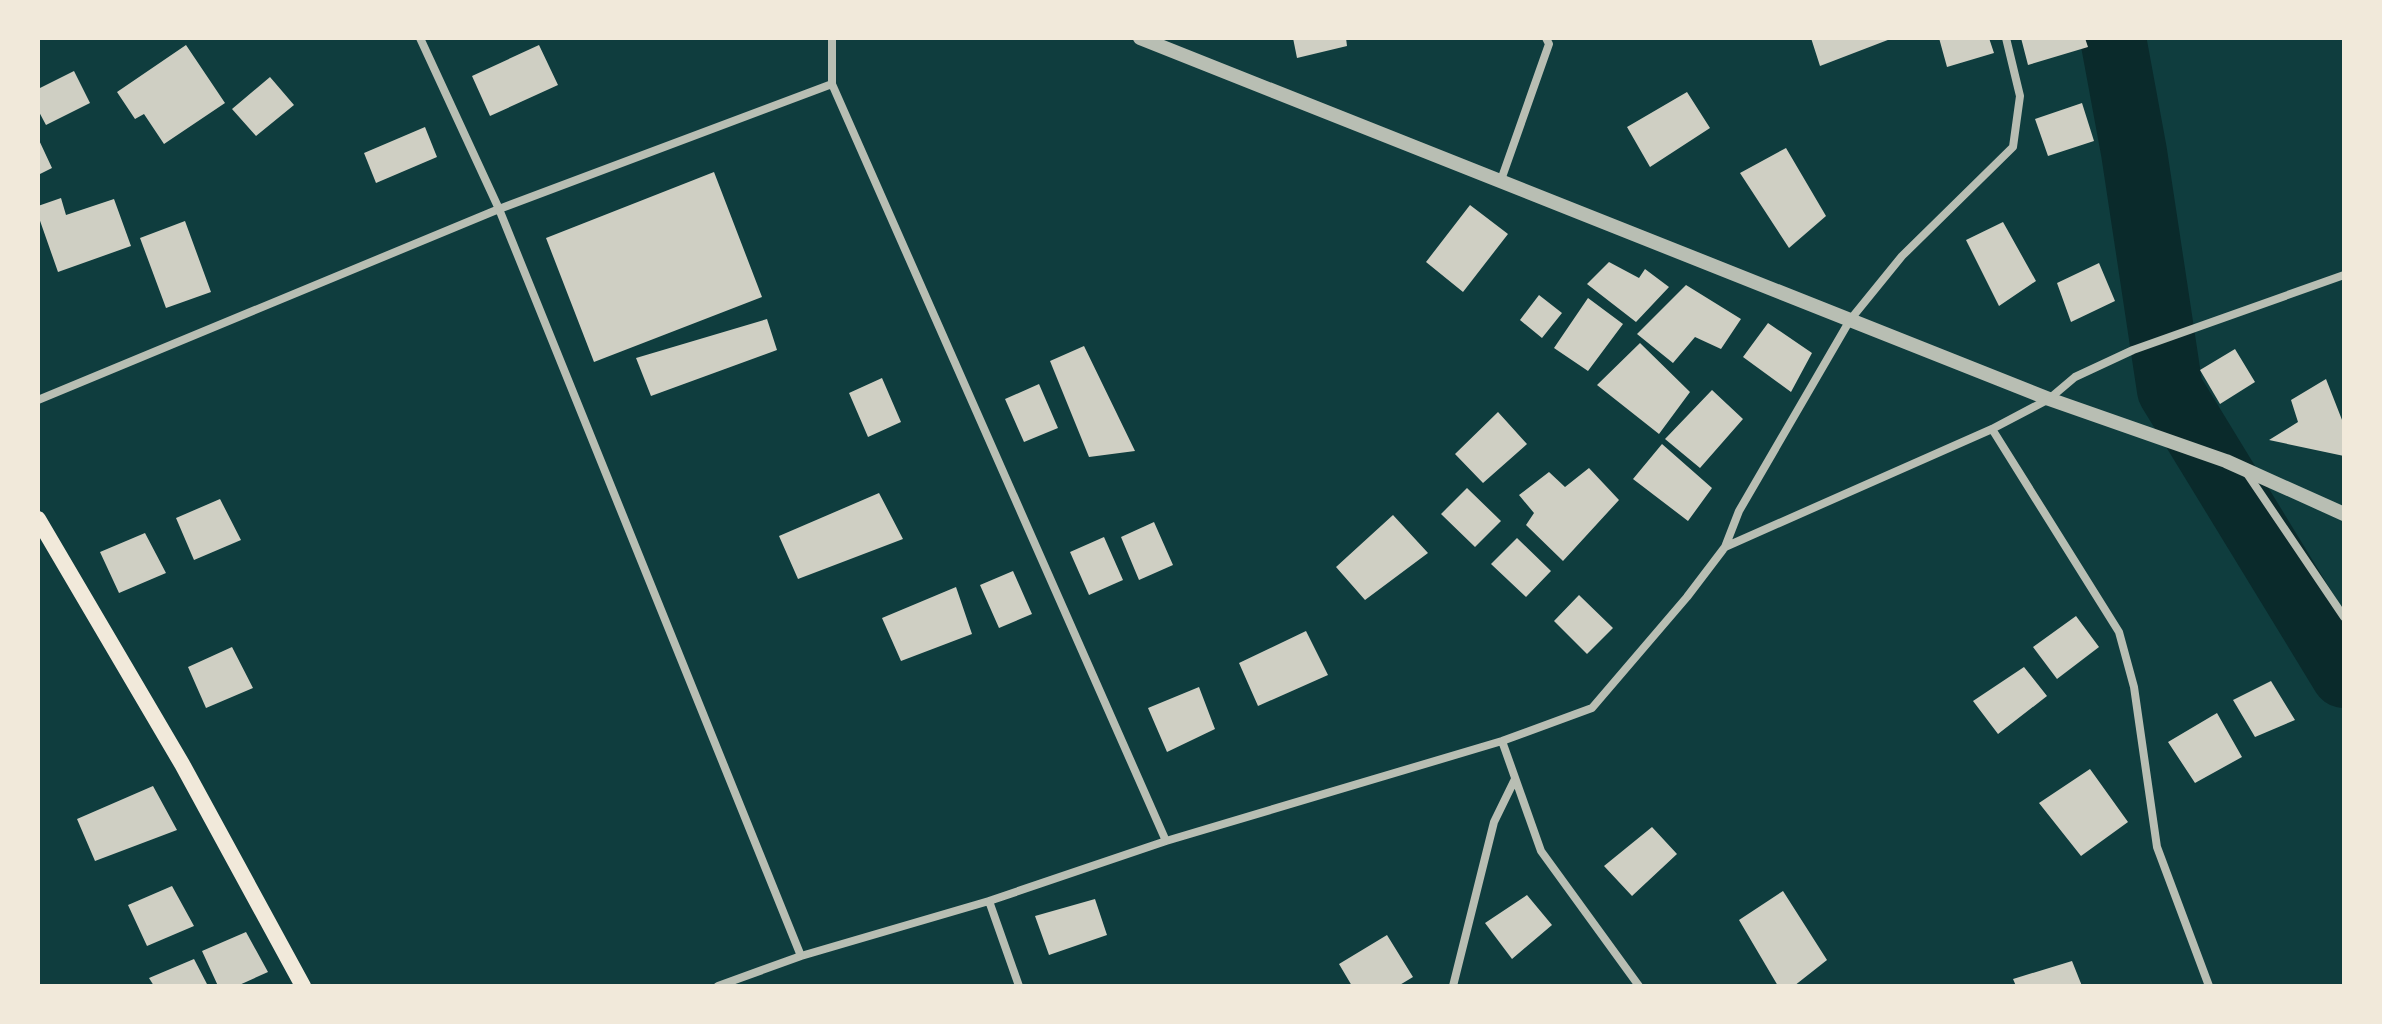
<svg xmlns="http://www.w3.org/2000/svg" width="2382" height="1024" viewBox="0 0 2382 1024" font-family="'DM Sans',sans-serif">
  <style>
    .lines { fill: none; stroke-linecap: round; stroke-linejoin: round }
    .river { stroke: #0a2a2b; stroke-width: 66 }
    .building { fill: #cfcfc3 }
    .minor { stroke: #b8beb3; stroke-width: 8 }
    .tertiary { stroke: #b8beb3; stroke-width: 14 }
    .secondary { stroke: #f1e9da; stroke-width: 16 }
  </style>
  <rect width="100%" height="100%" fill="#0f3d3e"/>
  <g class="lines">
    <path class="river" d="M2113,38L2134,152L2170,390L2344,675"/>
  </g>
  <path class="building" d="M1293,38H1346L1347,46L1297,58Z
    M1811,38H1893L1820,66Z
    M1939,38H1989L1994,53L1947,67Z
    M2021,38H2085L2088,47L2028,65Z
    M186,45L225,103L164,144L144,114L135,119L117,92Z
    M539,45L558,85L490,116L472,76Z
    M74,71L90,103L46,125L38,110V89Z
    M270,77L294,105L256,136L232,109Z
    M1687,92L1710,128L1650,167L1627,127Z
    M2082,103L2094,141L2048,156L2035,119Z
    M425,127L437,157L376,183L364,153Z
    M38,138L52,168L38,175Z
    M1786,148L1826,216L1789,248L1740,173Z
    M714,172L762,297L594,362L546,238Z
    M61,198L66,215L114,199L131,246L58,272L38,215V206Z
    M1470,205L1508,234L1463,292L1426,262Z
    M185,221L211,292L166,308L140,238Z
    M2003,222L2036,281L1999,306L1966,240Z
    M1609,262L1639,278L1645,269L1669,287L1636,322L1587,284Z
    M2099,263L2115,301L2071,322L2057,283Z
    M1686,285L1741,319L1721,349L1695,337L1673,363L1637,334Z
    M1539,295L1562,313L1542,338L1520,320Z
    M1588,298L1623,324L1588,371L1554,348Z
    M767,319L777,350L651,396L636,358Z
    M1768,323L1812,353L1791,392L1743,357Z
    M1640,343L1690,392L1659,434L1597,385Z
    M1084,346L1135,451L1089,457L1050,361Z
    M2235,349L2255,382L2220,404L2200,370Z
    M882,378L901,422L868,437L849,393Z
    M2326,379L2344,425V456L2269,440L2298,422L2291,400Z
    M1039,384L1058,428L1024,442L1005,399Z
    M1712,390L1743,419L1700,468L1665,439Z
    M1498,412L1527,444L1483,483L1455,454Z
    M1662,444L1712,488L1688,521L1633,479Z
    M1589,468L1619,500L1563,561L1526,525L1534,513L1519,495L1549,472L1565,487Z
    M1467,488L1501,521L1475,547L1441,514Z
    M879,493L903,539L798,579L779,536Z
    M220,499L241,540L194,560L176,518Z
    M1393,515L1428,553L1365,600L1336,567Z
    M1154,522L1173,565L1139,580L1121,537Z
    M145,533L166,573L119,593L100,552Z
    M1104,537L1123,580L1089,595L1070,552Z
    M1517,538L1551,571L1526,597L1491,564Z
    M1013,571L1032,614L999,628L980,585Z
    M956,587L972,634L901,661L882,618Z
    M1579,595L1613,628L1587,654L1554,621Z
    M2076,616L2099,647L2057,679L2033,647Z
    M1306,631L1328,675L1258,706L1239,663Z
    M232,647L253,688L206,708L188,667Z
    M2024,667L2047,696L1998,734L1973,701Z
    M2271,681L2295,720L2255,737L2233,700Z
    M1199,687L1215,729L1167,752L1148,708Z
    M2217,713L2242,757L2195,783L2168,742Z
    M2090,769L2128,822L2081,856L2039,803Z
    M153,786L177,830L95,861L77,819Z
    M1652,827L1677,854L1632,896L1604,866Z
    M172,886L194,926L147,946L128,905Z
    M1783,891L1827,960L1794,986H1778L1739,920Z
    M1527,895L1552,925L1512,959L1485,923Z
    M1095,899L1107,935L1049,955L1035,916Z
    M246,932L268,972L237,986H218L202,951Z
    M1387,935L1413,977L1398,986H1352L1339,964Z
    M194,959L208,986H154L149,978Z
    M2072,961L2082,986H2016L2013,979Z"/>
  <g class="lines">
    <path class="minor" d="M420,38L499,209L801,956
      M832,38V84
      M1501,180L1549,44L1546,38
      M38,400L499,209L832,84L1166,841
      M1992,429L2119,632L2134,687L2157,847L2209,986
      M2246,472L2344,617
      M1725,547L1739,511L1850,320L1902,256L2013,147L2020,96L2006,38
      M1502,741L1541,851L1639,986
      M989,901L1019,986
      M718,986L801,956L989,901L1166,841L1502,741L1592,708L1687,597L1725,547L1992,429L2049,399L2075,377L2133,350L2344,275
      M1453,986L1494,822L1515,779"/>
    <path class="tertiary" d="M1140,38L2049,399L2226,461L2344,514"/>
    <path class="secondary" d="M38,519L182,764L303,986"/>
  </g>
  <rect width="2382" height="1024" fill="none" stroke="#f1e9da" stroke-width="80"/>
</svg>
